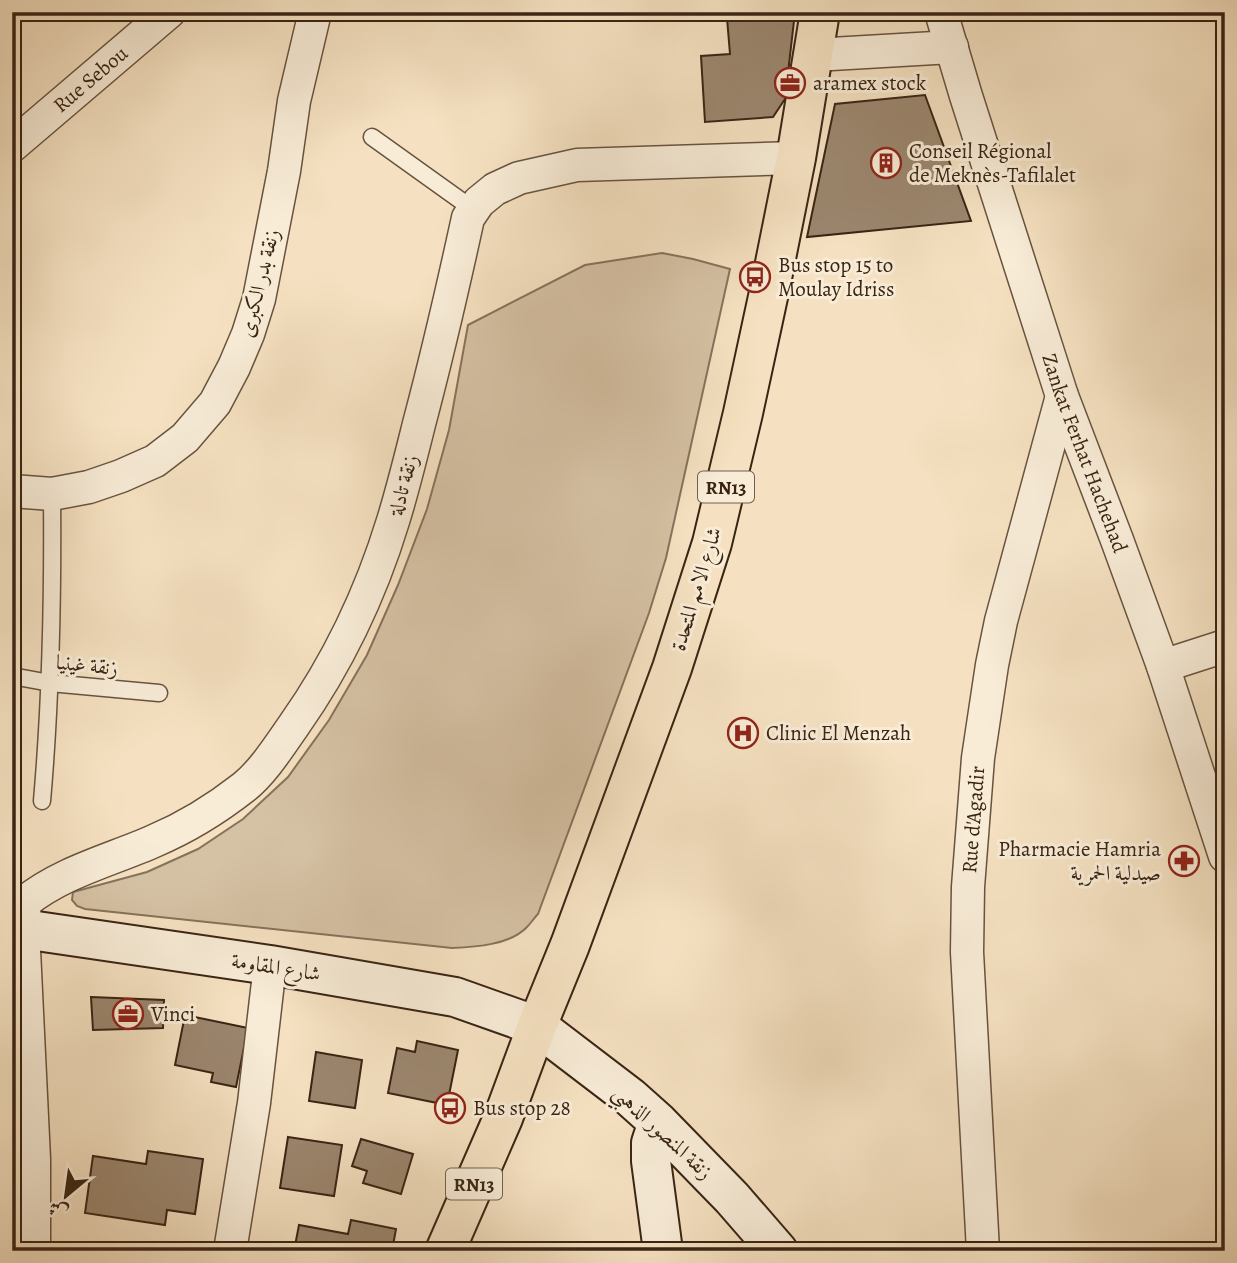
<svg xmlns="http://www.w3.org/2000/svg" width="1237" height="1263" viewBox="0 0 1237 1263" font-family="Alegreya,Amiri,serif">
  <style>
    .green { fill: #d5c1a4; stroke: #87725c; stroke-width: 2 }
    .building { fill: #9b866e; stroke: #392414; stroke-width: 2 }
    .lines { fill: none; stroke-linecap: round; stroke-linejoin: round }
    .service-casing { stroke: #68533f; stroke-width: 19 }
    .minor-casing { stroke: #68533f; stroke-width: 35 }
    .secondary-casing { stroke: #392414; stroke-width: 42 }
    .primary-casing { stroke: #392414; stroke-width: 42 }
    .service { stroke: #f8ecd7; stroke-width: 16 }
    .minor { stroke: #f8ecd7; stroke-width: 32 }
    .secondary { stroke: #f8ecd7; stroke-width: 38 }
    .primary { stroke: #f5e1c1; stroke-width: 38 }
    .labels { text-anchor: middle; stroke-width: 6; stroke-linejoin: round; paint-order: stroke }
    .shield { fill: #f8ecd7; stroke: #72604e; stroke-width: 2 }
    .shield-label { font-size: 19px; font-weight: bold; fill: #392414 }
    .street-label { font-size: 21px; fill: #392414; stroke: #f8ecd7 }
    .poi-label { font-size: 21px; fill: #392414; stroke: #f8ecd7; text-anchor: start }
  </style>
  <rect width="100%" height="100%" fill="#f5e1c1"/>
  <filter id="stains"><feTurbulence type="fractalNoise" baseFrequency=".00286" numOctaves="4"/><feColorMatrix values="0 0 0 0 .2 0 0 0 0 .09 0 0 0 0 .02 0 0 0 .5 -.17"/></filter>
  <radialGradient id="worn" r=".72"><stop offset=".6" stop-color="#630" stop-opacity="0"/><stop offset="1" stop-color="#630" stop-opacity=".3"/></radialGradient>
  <path class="green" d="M662,253L693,259L730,269L666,558L649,613L538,914C534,918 531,923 527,927C510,945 475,947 452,948L85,909L77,906L72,900L73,892L147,872L198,849L243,819L288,777L329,720L367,655L398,585L427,509L449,430L468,325L585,265Z"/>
  <path class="building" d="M687,12H795L785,99L773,117L705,122L701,56L730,54L727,18L687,21Z
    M925,95L971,221L807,237L835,104Z
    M91,997L164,1000L163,1028L93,1030Z
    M185,1015L248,1028L236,1087L211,1082L213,1073L175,1065Z
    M417,1041L458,1050L447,1105L388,1093L397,1048L415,1052Z
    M316,1052L362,1060L355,1108L309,1101Z
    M288,1137L342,1145L334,1196L280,1188Z
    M361,1139L413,1154L401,1194L363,1183L367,1171L352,1166Z
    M148,1151L203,1159L195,1214L167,1210L165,1225L85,1213L93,1156L146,1164Z
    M351,1220L396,1229L392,1251H294L299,1225L348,1234Z"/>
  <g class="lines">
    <g class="service-casing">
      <path id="service" d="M372,137L474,210
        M12,676L50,683L159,693
        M42,801C51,698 53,597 52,494"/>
    </g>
    <g class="minor-casing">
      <g id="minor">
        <path id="s1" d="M941,12L966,96L1062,396L1117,540L1163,666L1225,856"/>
        <path d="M814,55L952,47"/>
        <path id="s2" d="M12,146L169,12"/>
        <path d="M12,491L52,494L89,487L121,476L155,461L185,438L215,403L234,367L248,334L259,299L284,171L294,101L315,12"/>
        <path d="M1163,666L1225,646"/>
        <path d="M34,1251V1159L23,929L25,902C62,872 111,860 154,841C187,827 216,809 244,787C263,772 280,745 294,725C337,664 371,593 393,521C403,489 411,456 419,424C437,356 453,287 468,218L479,202L495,189L519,178L577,165L796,158"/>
        <path d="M230,1251L254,1103L270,965"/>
        <path id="s3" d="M983,1251L967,952L968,887L978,758L992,665L1001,621L1062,396"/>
      </g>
    </g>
    <g class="secondary-casing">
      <path id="secondary" d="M12,926L23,929L270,965L455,997L537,1026L630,1097L658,1122L732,1198L778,1251
        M658,1122L651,1143V1161L663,1251"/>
    </g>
    <g class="primary-casing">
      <path id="primary" d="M445,1251L503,1118L537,1026L570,945L672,668L712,543L743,413L771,283L796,158L820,12"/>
    </g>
    <use href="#service" class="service"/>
    <use href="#minor" class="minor"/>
    <use href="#secondary" class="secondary"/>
    <use href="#primary" class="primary"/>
  </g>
  <defs>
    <g id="office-ring" transform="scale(1.575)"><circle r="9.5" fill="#f8ecd7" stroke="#8f2418" stroke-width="1.5"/><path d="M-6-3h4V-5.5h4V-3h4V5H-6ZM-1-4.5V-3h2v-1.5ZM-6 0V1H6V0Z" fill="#8f2418"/></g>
    <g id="building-ring" transform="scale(1.575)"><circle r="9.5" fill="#f8ecd7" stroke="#8f2418" stroke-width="1.5"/><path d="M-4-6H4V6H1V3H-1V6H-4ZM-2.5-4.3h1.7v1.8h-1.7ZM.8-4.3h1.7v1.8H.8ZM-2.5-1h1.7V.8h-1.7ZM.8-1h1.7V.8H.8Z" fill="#8f2418"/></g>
    <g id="bus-ring" transform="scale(1.575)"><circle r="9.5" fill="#f8ecd7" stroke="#8f2418" stroke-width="1.5"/><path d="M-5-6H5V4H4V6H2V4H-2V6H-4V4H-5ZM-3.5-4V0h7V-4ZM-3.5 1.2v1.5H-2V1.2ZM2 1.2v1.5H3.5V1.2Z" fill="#8f2418"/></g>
    <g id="hospital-ring" transform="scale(1.575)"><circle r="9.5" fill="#f8ecd7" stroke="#8f2418" stroke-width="1.5"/><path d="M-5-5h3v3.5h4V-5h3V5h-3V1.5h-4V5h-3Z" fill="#8f2418"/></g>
    <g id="pharmacy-ring" transform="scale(1.575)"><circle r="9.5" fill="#f8ecd7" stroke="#8f2418" stroke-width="1.5"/><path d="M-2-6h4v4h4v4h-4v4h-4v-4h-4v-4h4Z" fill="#8f2418"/></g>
  </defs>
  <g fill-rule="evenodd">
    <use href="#office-ring" x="790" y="83"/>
    <use href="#building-ring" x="886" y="163"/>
    <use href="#bus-ring" x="755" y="277"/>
    <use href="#hospital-ring" x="743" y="733"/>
    <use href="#pharmacy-ring" x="1184" y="861"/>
    <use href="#office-ring" x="128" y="1014"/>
    <use href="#bus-ring" x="450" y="1108"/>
  </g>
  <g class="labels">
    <g class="shield">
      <rect x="698" y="471.5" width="56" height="31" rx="5"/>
      <rect x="446" y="1168.5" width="56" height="31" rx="5"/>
    </g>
    <g class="shield-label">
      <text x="726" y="494">RN13</text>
      <text x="474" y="1191">RN13</text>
    </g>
    <g class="street-label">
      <text dy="7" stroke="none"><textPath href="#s2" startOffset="103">Rue Sebou</textPath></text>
      <text transform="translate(259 283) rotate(-76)" y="7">زنقة بدر الكبرى</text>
      <text dy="7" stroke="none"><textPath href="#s1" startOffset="464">Zankat Ferhat Hachehad</textPath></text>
      <text transform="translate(403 485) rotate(-75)" y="7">زنقة تادلة</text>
      <text transform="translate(696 589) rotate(-73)" y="7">شارع الامم المتحدة</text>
      <text transform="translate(87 665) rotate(6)" y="7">زنقة غينيا</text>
      <text dy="7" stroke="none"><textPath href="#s3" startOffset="432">Rue d'Agadir</textPath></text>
      <text transform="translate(276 967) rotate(9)" y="7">شارع المقاومة</text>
      <text transform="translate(663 1132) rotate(43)" y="7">زنقة المنصور الذهبي</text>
    </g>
    <g class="poi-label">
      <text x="813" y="90">aramex stock</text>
      <text x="909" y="158">Conseil Régional<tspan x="909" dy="24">de Meknès-Tafilalet</tspan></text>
      <text x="778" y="272">Bus stop 15 to<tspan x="778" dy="24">Moulay Idriss</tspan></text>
      <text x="766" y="740">Clinic El Menzah</text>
      <text x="1161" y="856" text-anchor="end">Pharmacie Hamria<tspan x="1161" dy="24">صيدلية الحمرية</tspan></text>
      <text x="151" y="1021">Vinci</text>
      <text x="473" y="1115">Bus stop 28</text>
    </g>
  </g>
  <rect width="1237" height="1263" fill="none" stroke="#f5e1c1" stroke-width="42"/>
  <rect x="14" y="14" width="1209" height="1235" fill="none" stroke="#392414" stroke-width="3.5"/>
  <rect x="21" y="21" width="1195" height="1221" fill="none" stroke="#392414" stroke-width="2"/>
  <g transform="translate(66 1196) rotate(209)" stroke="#f8ecd7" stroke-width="5" paint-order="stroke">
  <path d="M0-5L12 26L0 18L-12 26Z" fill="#392414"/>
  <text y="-10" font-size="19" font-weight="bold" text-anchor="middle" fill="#392414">ش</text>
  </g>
  <rect width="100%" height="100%" filter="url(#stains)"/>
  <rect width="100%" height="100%" fill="url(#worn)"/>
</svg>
